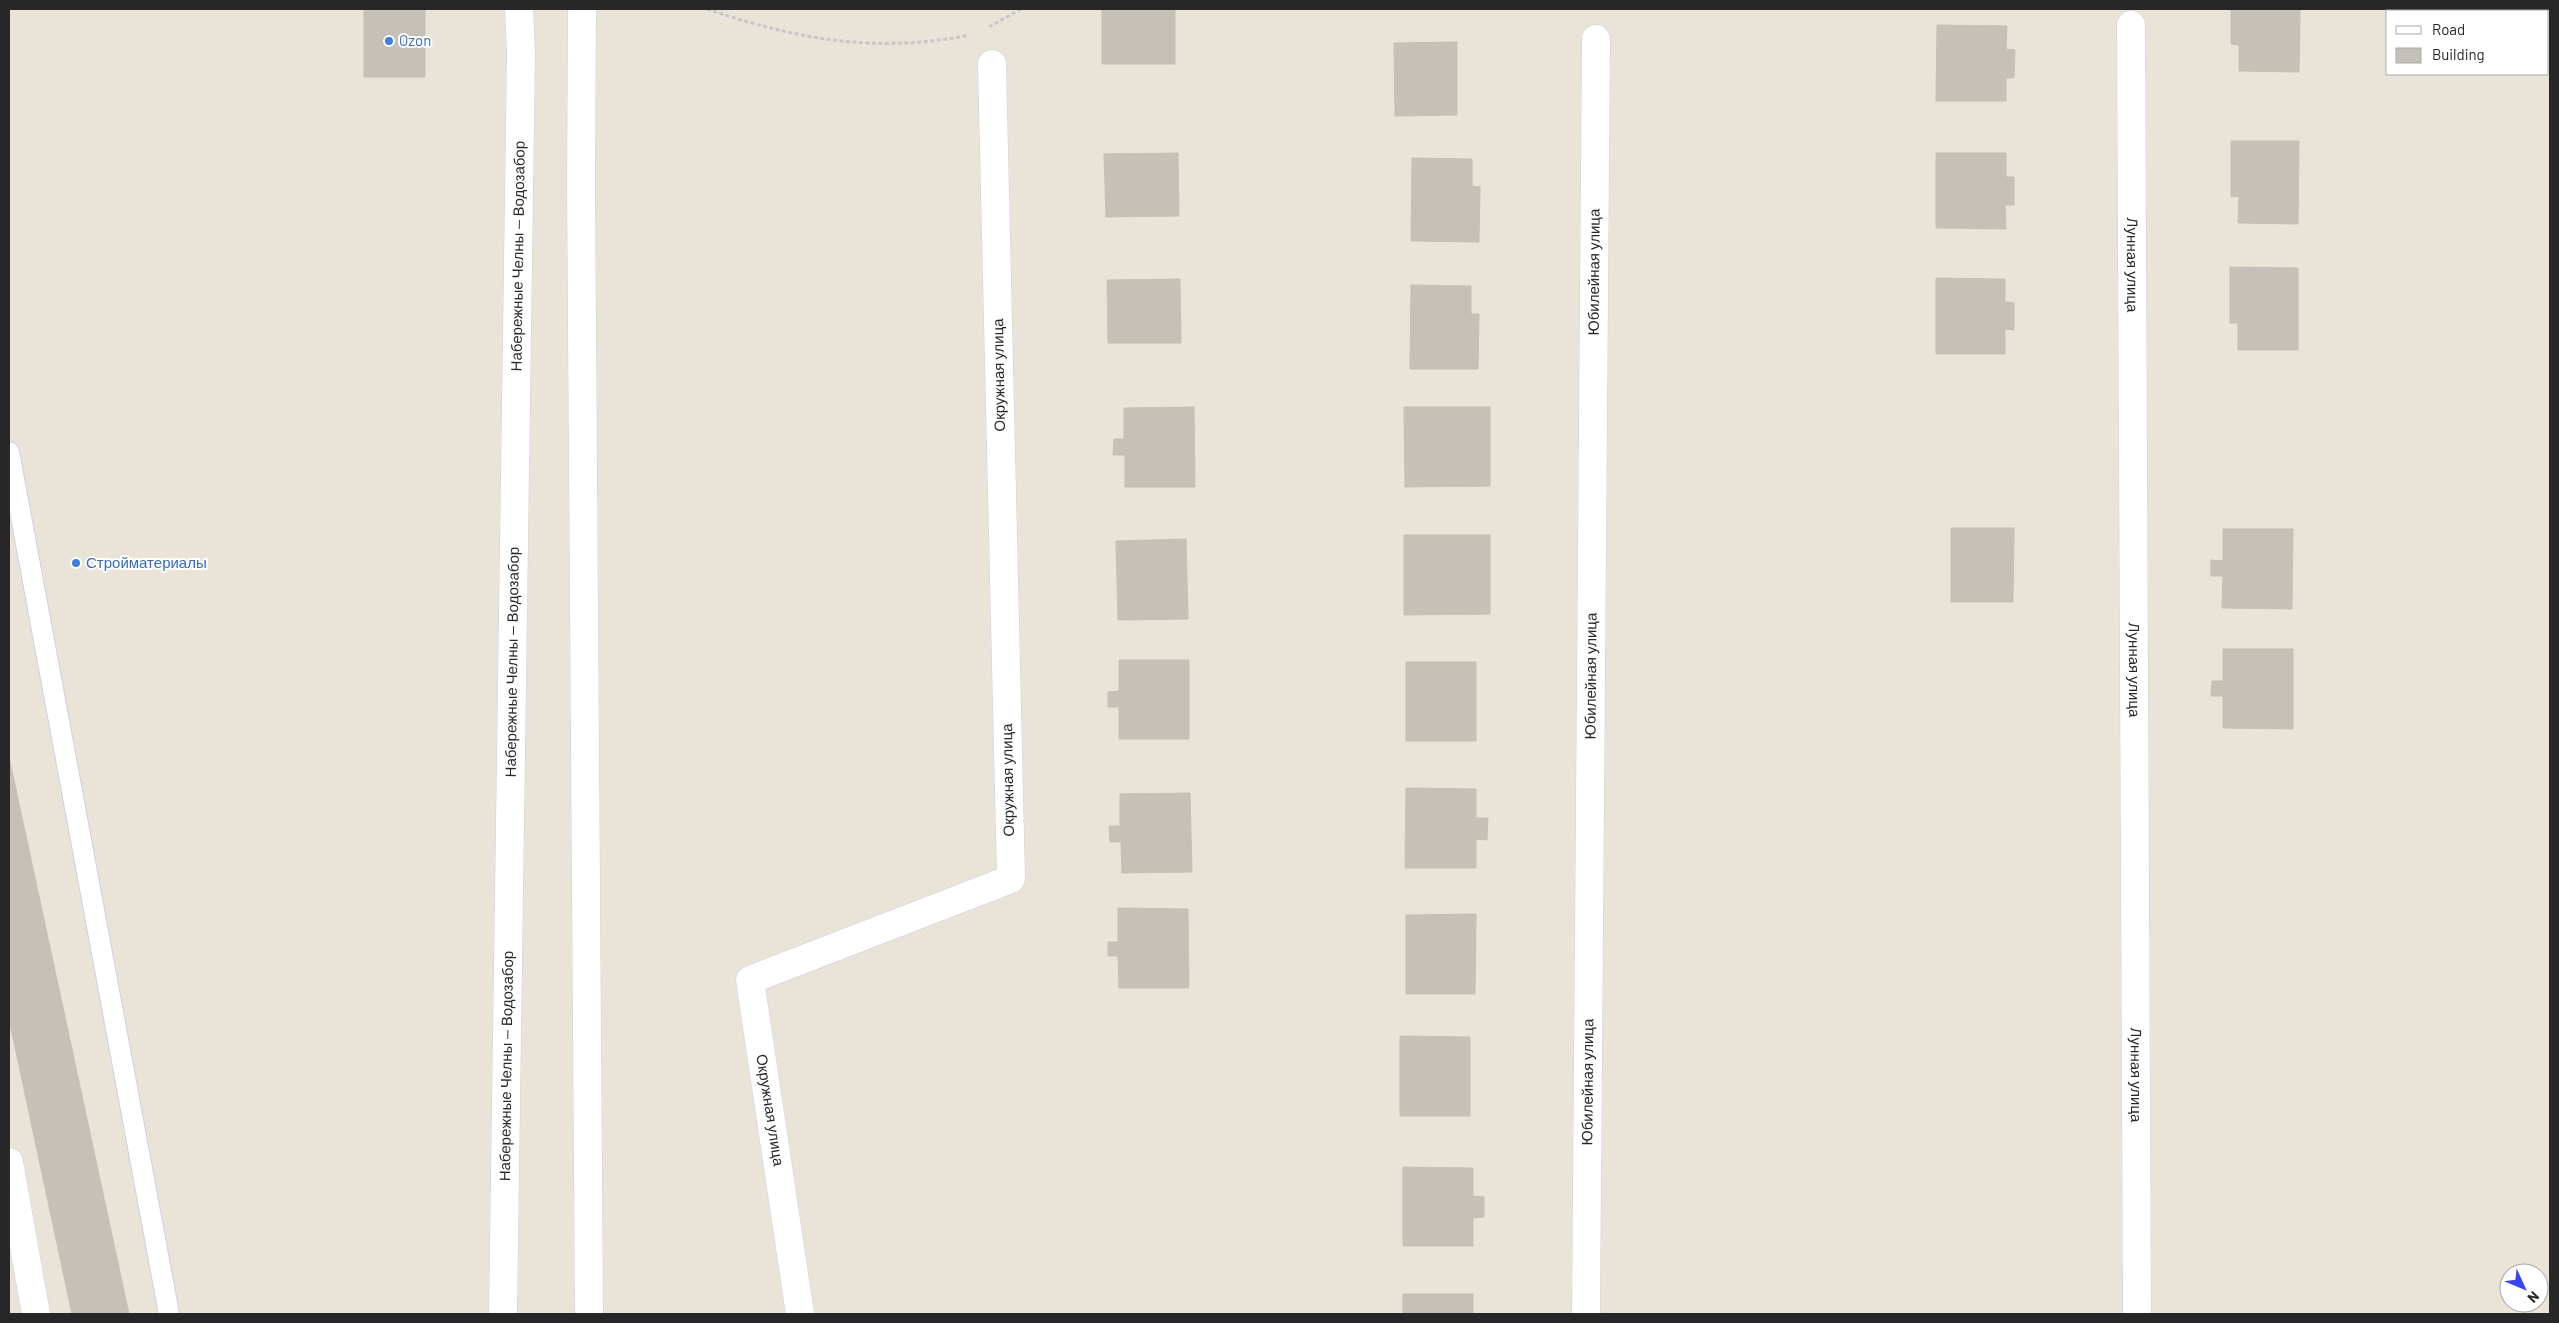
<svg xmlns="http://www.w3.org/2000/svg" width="2559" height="1323" viewBox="0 0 2559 1323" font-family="Barlow,sans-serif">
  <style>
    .building { fill: #c5c1b8; stroke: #c4c0b2 }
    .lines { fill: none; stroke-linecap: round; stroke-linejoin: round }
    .lane-casing { stroke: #cecfe0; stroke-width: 22 }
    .street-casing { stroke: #cecfe0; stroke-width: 29 }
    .secondary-casing { stroke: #cecfe0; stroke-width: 29 }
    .path { stroke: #c7c7c7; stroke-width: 3; stroke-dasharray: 4 2.5; stroke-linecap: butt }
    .lane { stroke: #fff; stroke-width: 20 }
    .street { stroke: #fff; stroke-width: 28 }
    .secondary { stroke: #fff; stroke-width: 28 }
    .shop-dot { fill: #3f7fe0; stroke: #fff; stroke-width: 2 }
    .labels { text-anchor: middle; stroke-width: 4; stroke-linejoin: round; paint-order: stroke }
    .shop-label { font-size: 15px; fill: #366cbe; stroke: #fff; text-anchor: start }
    .street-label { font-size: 15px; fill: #272727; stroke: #fff }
  </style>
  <rect width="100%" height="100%" fill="#eae4d8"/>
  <path class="building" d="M364,9H425V77H364Z
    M1102,9H1175V64H1102Z
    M2231,9H2300L2299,72L2239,71V45L2231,44Z
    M1937,25L2007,26L2006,49L2015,50L2014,78H2006V101H1936Z
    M1457,42V115L1395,116L1394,43Z
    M2231,141H2299L2298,224L2238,223L2239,196L2231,197Z
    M1178,153L1179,216L1106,217L1104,154Z
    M1936,153H2006V177H2014V205H2005L2006,229L1936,228Z
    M1412,158L1472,159V186L1480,187L1479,242L1411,241Z
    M2230,267L2298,268V350H2238V323H2230Z
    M1936,278L2005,279V302L2014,303V330L2005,329V354H1936Z
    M1180,279L1181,343H1108L1107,280Z
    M1411,285L1471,286V314H1479L1478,369H1410Z
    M1194,407L1195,487H1125V455H1113L1114,439H1124V408Z
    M1404,407H1490V486L1405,487Z
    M1951,528H2014L2013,602H1951Z
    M2223,529H2293L2292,609L2222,608L2223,576H2211V560L2223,561Z
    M1404,535H1490V614L1404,615Z
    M1186,539L1188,619L1118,620L1116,541Z
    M2223,649H2293V729L2223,728V696H2211L2212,681H2223Z
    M1119,660H1189V739H1119V707H1108V692L1119,691Z
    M1406,662H1476V741H1406Z
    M9,757L129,1314H72L9,1019Z
    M1406,788L1476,789V818H1488L1487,840L1476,839V868H1405Z
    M1190,793L1192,872L1122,873L1121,842H1110L1109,826H1120V794Z
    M1118,908L1188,909L1189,988H1119L1118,956H1108V942H1118Z
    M1476,914L1475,994H1406V915Z
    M1400,1036L1470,1037V1116H1400Z
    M1403,1167L1473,1168V1196L1484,1197V1217L1473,1218V1246H1403Z
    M1403,1294H1473V1314H1403Z"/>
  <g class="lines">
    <g class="lane-casing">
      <path id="lane" d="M9,452L169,1314"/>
    </g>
    <g class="street-casing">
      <g id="street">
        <path id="s1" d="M2131,25L2137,1314"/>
        <path d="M9,1162L36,1314"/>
        <path d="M800,1314L750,980L1011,879L992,64"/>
        <path id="s2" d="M1586,1314L1596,39"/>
      </g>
    </g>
    <g class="secondary-casing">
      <g id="secondary">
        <path d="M582,9L581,184L589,1314"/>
        <path id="s3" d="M503,1314L521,53L519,9"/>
      </g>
    </g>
    <path class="path" d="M707,9C795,39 877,54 969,35
      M989,27L1021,9"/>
    <use href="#lane" class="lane"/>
    <use href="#street" class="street"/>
    <use href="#secondary" class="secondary"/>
  </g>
  <g class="shop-dot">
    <circle cx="389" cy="41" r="5"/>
    <circle cx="76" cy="563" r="5"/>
  </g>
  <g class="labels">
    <g class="shop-label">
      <text x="399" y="46">Ozon</text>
      <text x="86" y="568">Стройматериалы</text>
    </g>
    <g class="street-label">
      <text dy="5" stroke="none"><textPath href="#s3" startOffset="1058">Набережные Челны — Водозабор</textPath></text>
      <text dy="5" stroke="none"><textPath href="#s1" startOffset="240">Лунная улица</textPath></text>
      <text dy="5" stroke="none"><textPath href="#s2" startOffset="1042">Юбилейная улица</textPath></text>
      <text transform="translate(999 375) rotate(-91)" y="5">Окружная улица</text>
      <text dy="5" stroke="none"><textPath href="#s3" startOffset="652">Набережные Челны — Водозабор</textPath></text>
      <text dy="5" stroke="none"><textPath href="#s1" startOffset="645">Лунная улица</textPath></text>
      <text dy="5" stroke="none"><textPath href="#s2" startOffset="638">Юбилейная улица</textPath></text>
      <text transform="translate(1008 780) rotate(-91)" y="5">Окружная улица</text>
      <text dy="5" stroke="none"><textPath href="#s3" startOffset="248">Набережные Челны — Водозабор</textPath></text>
      <text dy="5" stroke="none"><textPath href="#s1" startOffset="1050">Лунная улица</textPath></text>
      <text dy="5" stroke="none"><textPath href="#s2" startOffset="232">Юбилейная улица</textPath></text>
      <text transform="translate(770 1110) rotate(81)" y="5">Окружная улица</text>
    </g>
  </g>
  <rect width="2559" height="1323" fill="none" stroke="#272727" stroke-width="20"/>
  <rect x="2386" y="10" width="162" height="65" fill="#ffffff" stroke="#a9a9a9"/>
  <rect x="2396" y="26" width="25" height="8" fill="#ffffff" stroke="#a9a9a9"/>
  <text x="2432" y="35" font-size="15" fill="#272727">Road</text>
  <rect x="2396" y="48" width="25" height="15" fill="#c5c1b8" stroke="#a9a9a9"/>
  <text x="2432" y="60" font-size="15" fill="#272727">Building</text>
  <g transform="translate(2524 1288) rotate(134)"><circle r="24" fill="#ffffff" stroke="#a9a9a9"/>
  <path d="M0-4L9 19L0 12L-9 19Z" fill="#3944f5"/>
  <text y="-8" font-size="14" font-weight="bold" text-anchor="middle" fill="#272727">N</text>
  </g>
</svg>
